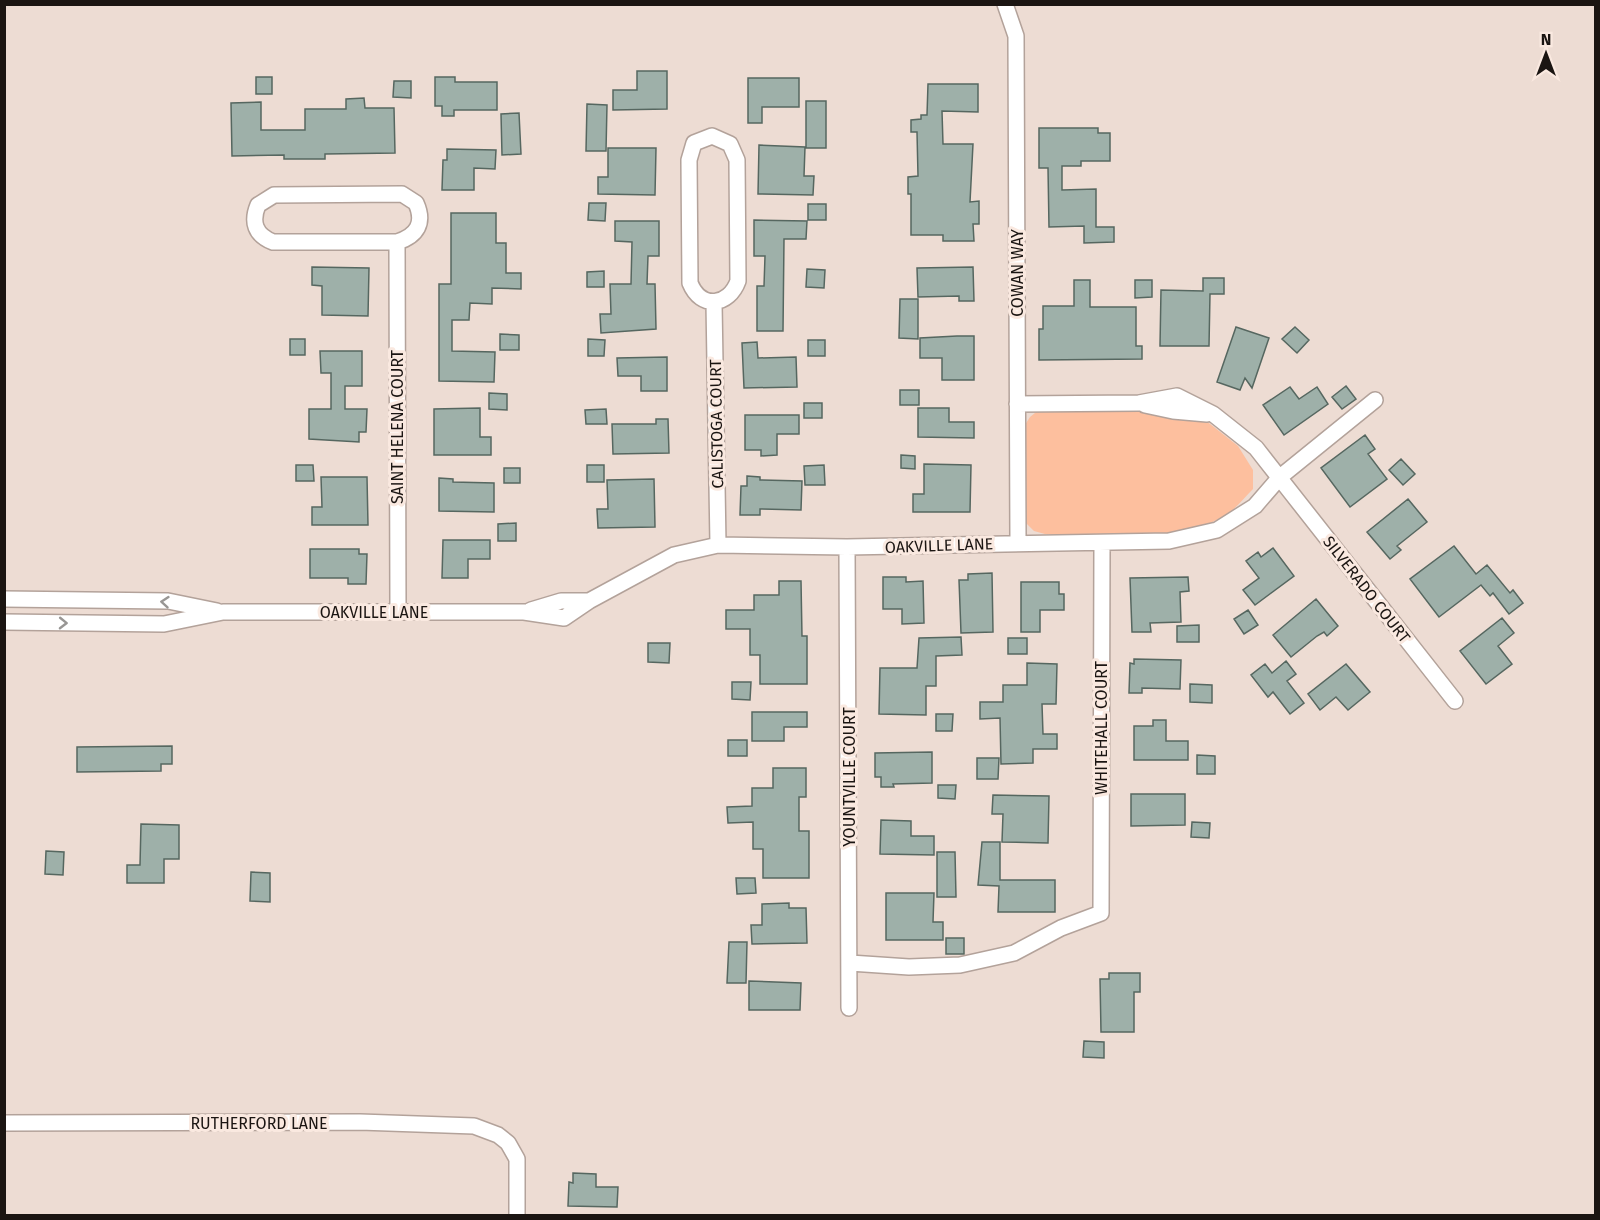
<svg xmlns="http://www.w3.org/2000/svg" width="1600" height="1220" viewBox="0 0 1600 1220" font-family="'Fira Sans',sans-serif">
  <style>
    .green { fill: #fdbf9e }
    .building { fill: #9eb0a9; stroke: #566760; stroke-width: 1.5 }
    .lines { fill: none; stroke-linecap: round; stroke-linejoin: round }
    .minor-casing { stroke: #b3a29a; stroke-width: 18 }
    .minor { stroke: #fff; stroke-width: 15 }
    .oneway { stroke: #989694 }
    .labels { text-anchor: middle; stroke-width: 6; stroke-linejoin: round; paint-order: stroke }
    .street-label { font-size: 16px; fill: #1b1512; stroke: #fae9e0 }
  </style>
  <rect width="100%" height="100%" fill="#eddcd3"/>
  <path class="green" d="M1040,409L1140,410L1205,420L1238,446L1253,470V489C1246,496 1238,506 1230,512C1179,547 1103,536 1045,534L1034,531L1022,519L1021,431L1030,417Z"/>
  <path class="building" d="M637,71H667V109L613,110V90H637Z
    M256,77H272V94H256Z
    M435,77H455V82H497V110H454V116H442V106H435Z
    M748,78H799V107H762V123H748Z
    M394,81H411V98L393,97Z
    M928,84H978V112L942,111L943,144H973L970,202L979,201V224H973L974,241H943V235H911V194H908V177L918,176L917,132H911V120L921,119V115H927Z
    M364,98L365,108H394L395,153L325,154V159H284V155L232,156L231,103L261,102V130H305V109H346V99Z
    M806,101H826V148H806Z
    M587,104L607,105L606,151H586Z
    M519,113L521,154L502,155L501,114Z
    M1039,128H1098V133H1110V161H1081V166H1062V190L1096,189V227H1114V242L1084,243V226L1049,227L1048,168H1039Z
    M759,145L805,147L804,176H814L813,195L758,194Z
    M608,148H656L655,195L598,194V177H608Z
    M447,149L496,150L495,169L474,168V190H442L443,160H447Z
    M589,203H606L605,221L588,220Z
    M808,204H826V220H808Z
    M451,213H496V243H506V273H521V289L492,288V304L470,303L469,320H452V351L495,352L494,382L439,381V284H451Z
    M754,220L807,221L806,239H784L783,331H757V286H764L765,256H754Z
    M615,221H659V256H648L647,284H655L656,329L601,333L600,314H611L610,284H631L632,242L615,241Z
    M312,267L369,268L368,316L322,315V286L312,285Z
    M973,267L974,301H959V296L918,297L917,268Z
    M807,269L825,270L824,288L806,287Z
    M604,271V287H587V272Z
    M1203,278H1224V294H1210L1209,346H1160L1161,290L1203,291Z
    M1074,280H1090V307H1136V346H1142V359L1039,360V329H1043V306H1074Z
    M1135,280H1152V297L1135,298Z
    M900,299H918V339L899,338Z
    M1236,327L1269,338L1252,388L1245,378L1240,390L1217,382Z
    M1295,327L1309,340L1297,353L1282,339Z
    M500,334L519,335V350H500Z
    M957,336H974V380H942V358H920V338Z
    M290,339H305V355H290Z
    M588,339L605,340L604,356H588Z
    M808,340H825V356H808Z
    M757,342L758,358L796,357L797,387L744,388L742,343Z
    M320,351H362V386H345V409H367L366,432H359V442L309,439V409H331V373H321Z
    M667,357V391H641V376H618L617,358Z
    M1346,386L1356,399L1342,409L1332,397Z
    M1290,387L1299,399L1317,387L1328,404L1284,435L1263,405Z
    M900,390H919V405H900Z
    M489,393L507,394V410L489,409Z
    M804,403H822V418H804Z
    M480,408V437H491V455H434V409Z
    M918,408H949V422H974V438L918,437Z
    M606,409L607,424H586L585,410Z
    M745,415H799V434H777V455L761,456V450H745Z
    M656,419H668L669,453L613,454L612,424H656Z
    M1365,435L1375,449L1368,454L1387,479L1350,507L1321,468Z
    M901,455L915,456V469L901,468Z
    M1401,459L1415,474L1403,485L1389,470Z
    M924,464L971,465L970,512H913V494H924Z
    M296,465H313L314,481H296Z
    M587,465H604V482H587Z
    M824,465L825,485H805L804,466Z
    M504,468H520V483H504Z
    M747,476L760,477V480L802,481L801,510L760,509V515H740L741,486H747Z
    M321,477H367L368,525H312V507H322Z
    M439,478L453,479V482L494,483V512L439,511Z
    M654,479L655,527L598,528L597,509H608L607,480Z
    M1408,499L1427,522L1397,546L1401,550L1390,559L1367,532Z
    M516,523V541H498V524Z
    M443,540H490V559H468V578H442Z
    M1454,546L1476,574L1487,565L1510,593L1513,590L1523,603L1509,614L1493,593L1490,596L1481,585L1439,617L1410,579Z
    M1273,548L1294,576L1255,605L1243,590L1259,578L1246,561L1258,552L1261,557Z
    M310,549H359V554H367L366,584H348V578H310Z
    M992,573L993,632L961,633L959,580H968V574Z
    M883,577H906V582L923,581L924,623L902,624V609H883Z
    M1188,577L1189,591L1180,592L1181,622L1150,623L1151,632H1132L1130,578Z
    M779,581H801L802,636H807V684H760V655H750V629H726V610H754V595H779Z
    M1021,582H1059V594H1064V610H1040V632H1021Z
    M1316,599L1338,626L1327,636L1324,632L1317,636L1291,657L1273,635Z
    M1248,610L1258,625L1244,634L1234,619Z
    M1502,618L1514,633L1498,646L1512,664L1486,684L1460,651Z
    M1199,625V642H1177V626Z
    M961,637L962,655L936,656V686H926V715L879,714L880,668H917L919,638Z
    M1008,638H1027V654H1008Z
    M648,643H670L669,663L648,662Z
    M1134,659L1181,660L1180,689L1142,688V693H1129L1130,663L1134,664Z
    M1286,661L1296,674L1287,681L1304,703L1290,714L1273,692L1268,697L1251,675L1265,664L1272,673Z
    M1027,663L1057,664L1056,704H1042L1043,734H1057V749H1033V763L1001,764L1000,718L980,719V702H1003V685H1027Z
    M1346,664L1370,692L1348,710L1336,697L1320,710L1308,694Z
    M732,682H751L750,700L732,699Z
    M1190,684L1212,685V703L1190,702Z
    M752,712H807V727H784V741H752Z
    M936,714H953L952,731H936Z
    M1153,720H1166V741H1188V760H1134V726H1153Z
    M728,740H747V756H728Z
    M172,746V764H161V771L77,772V747Z
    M932,752V783L893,784L894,787H881V777H875V753Z
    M1197,755L1215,756V774H1197Z
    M977,758H999L998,779H977Z
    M773,768H806V797H799V831H809V878H763V849H753V822L728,823L727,807L752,806V788H773Z
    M938,785H956L955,799L938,798Z
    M1131,794H1185V825L1131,826Z
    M993,795L1049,796L1048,843L1002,842L1003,814H992Z
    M881,820L911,821V836H934V855L880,854Z
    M1192,822L1210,823L1209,838L1191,837Z
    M141,824L179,825V859H164V883H127V865H140Z
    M982,842H1000V880H1055V912H998L999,886L978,885Z
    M46,851L64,852L63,875L45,874Z
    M937,852H955L956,897H937Z
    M251,872L270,873V902L250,901Z
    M736,878H755L756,893L737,894Z
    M886,893H934L933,922H943V940H886Z
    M789,903V908H806L807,943L752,944L751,925H762V904Z
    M946,938H964V954H946Z
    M729,942H747L746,983H727Z
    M1109,973H1140V992H1134V1032H1101L1100,979H1109Z
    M749,981L801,983L800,1010H749Z
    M1084,1041L1104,1042V1058L1083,1057Z
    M573,1173L596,1174V1187H618L617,1207L568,1206L569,1182L573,1183Z"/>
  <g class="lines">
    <g class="minor-casing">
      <path id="minor" d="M1005,4L1016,36L1018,543
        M712,136L730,144L737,160L738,281C729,306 701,310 690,283L689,160L694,143Z
        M402,194L416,203C425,223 417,236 397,242H273C255,235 251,222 258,205L274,195Z
        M397,242L398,612
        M714,303L718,545
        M1017,404L1139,403L1177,396L1213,414L1256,448L1455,701
        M1145,405L1173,411L1207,414
        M847,547L849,1008
        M4,599L168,601L217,611
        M531,610L561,601H589
        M4,622L164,624L223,612H524L564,618L589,601L674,555L718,545L847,547L1169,541L1217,530L1255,506L1280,477L1375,400
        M850,963L909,967L960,965L1014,953L1061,928L1101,913L1102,543
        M4,1123L360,1122L474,1126L498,1135L508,1143L517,1159V1216"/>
    </g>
    <use href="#minor" class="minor"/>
  </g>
  <defs><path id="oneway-chevron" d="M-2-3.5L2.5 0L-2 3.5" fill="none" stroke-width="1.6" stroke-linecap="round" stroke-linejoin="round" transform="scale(1.5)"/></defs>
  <g class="oneway">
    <use href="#oneway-chevron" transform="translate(165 602) rotate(-175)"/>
    <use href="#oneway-chevron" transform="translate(63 623) rotate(1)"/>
  </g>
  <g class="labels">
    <g class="street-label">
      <text transform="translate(1017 273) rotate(-90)" y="6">COWAN WAY</text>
      <text transform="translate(716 424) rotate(-91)" y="6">CALISTOGA COURT</text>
      <text transform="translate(397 427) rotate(-90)" y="6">SAINT HELENA COURT</text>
      <text transform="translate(939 545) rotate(-2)" y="6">OAKVILLE LANE</text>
      <text transform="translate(1367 589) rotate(52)" y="6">SILVERADO COURT</text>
      <text x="374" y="618">OAKVILLE LANE</text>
      <text transform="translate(1101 728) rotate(-90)" y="6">WHITEHALL COURT</text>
      <text transform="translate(849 777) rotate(-90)" y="6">YOUNTVILLE COURT</text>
      <text x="259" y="1129">RUTHERFORD LANE</text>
    </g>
  </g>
  <rect width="1600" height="1220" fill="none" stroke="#1b1512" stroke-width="12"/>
  <g transform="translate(1546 54)" stroke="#fae9e0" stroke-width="4.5" paint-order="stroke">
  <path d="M0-4.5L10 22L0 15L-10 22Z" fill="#1b1512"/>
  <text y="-9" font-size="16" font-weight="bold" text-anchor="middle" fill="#1b1512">N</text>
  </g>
</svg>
